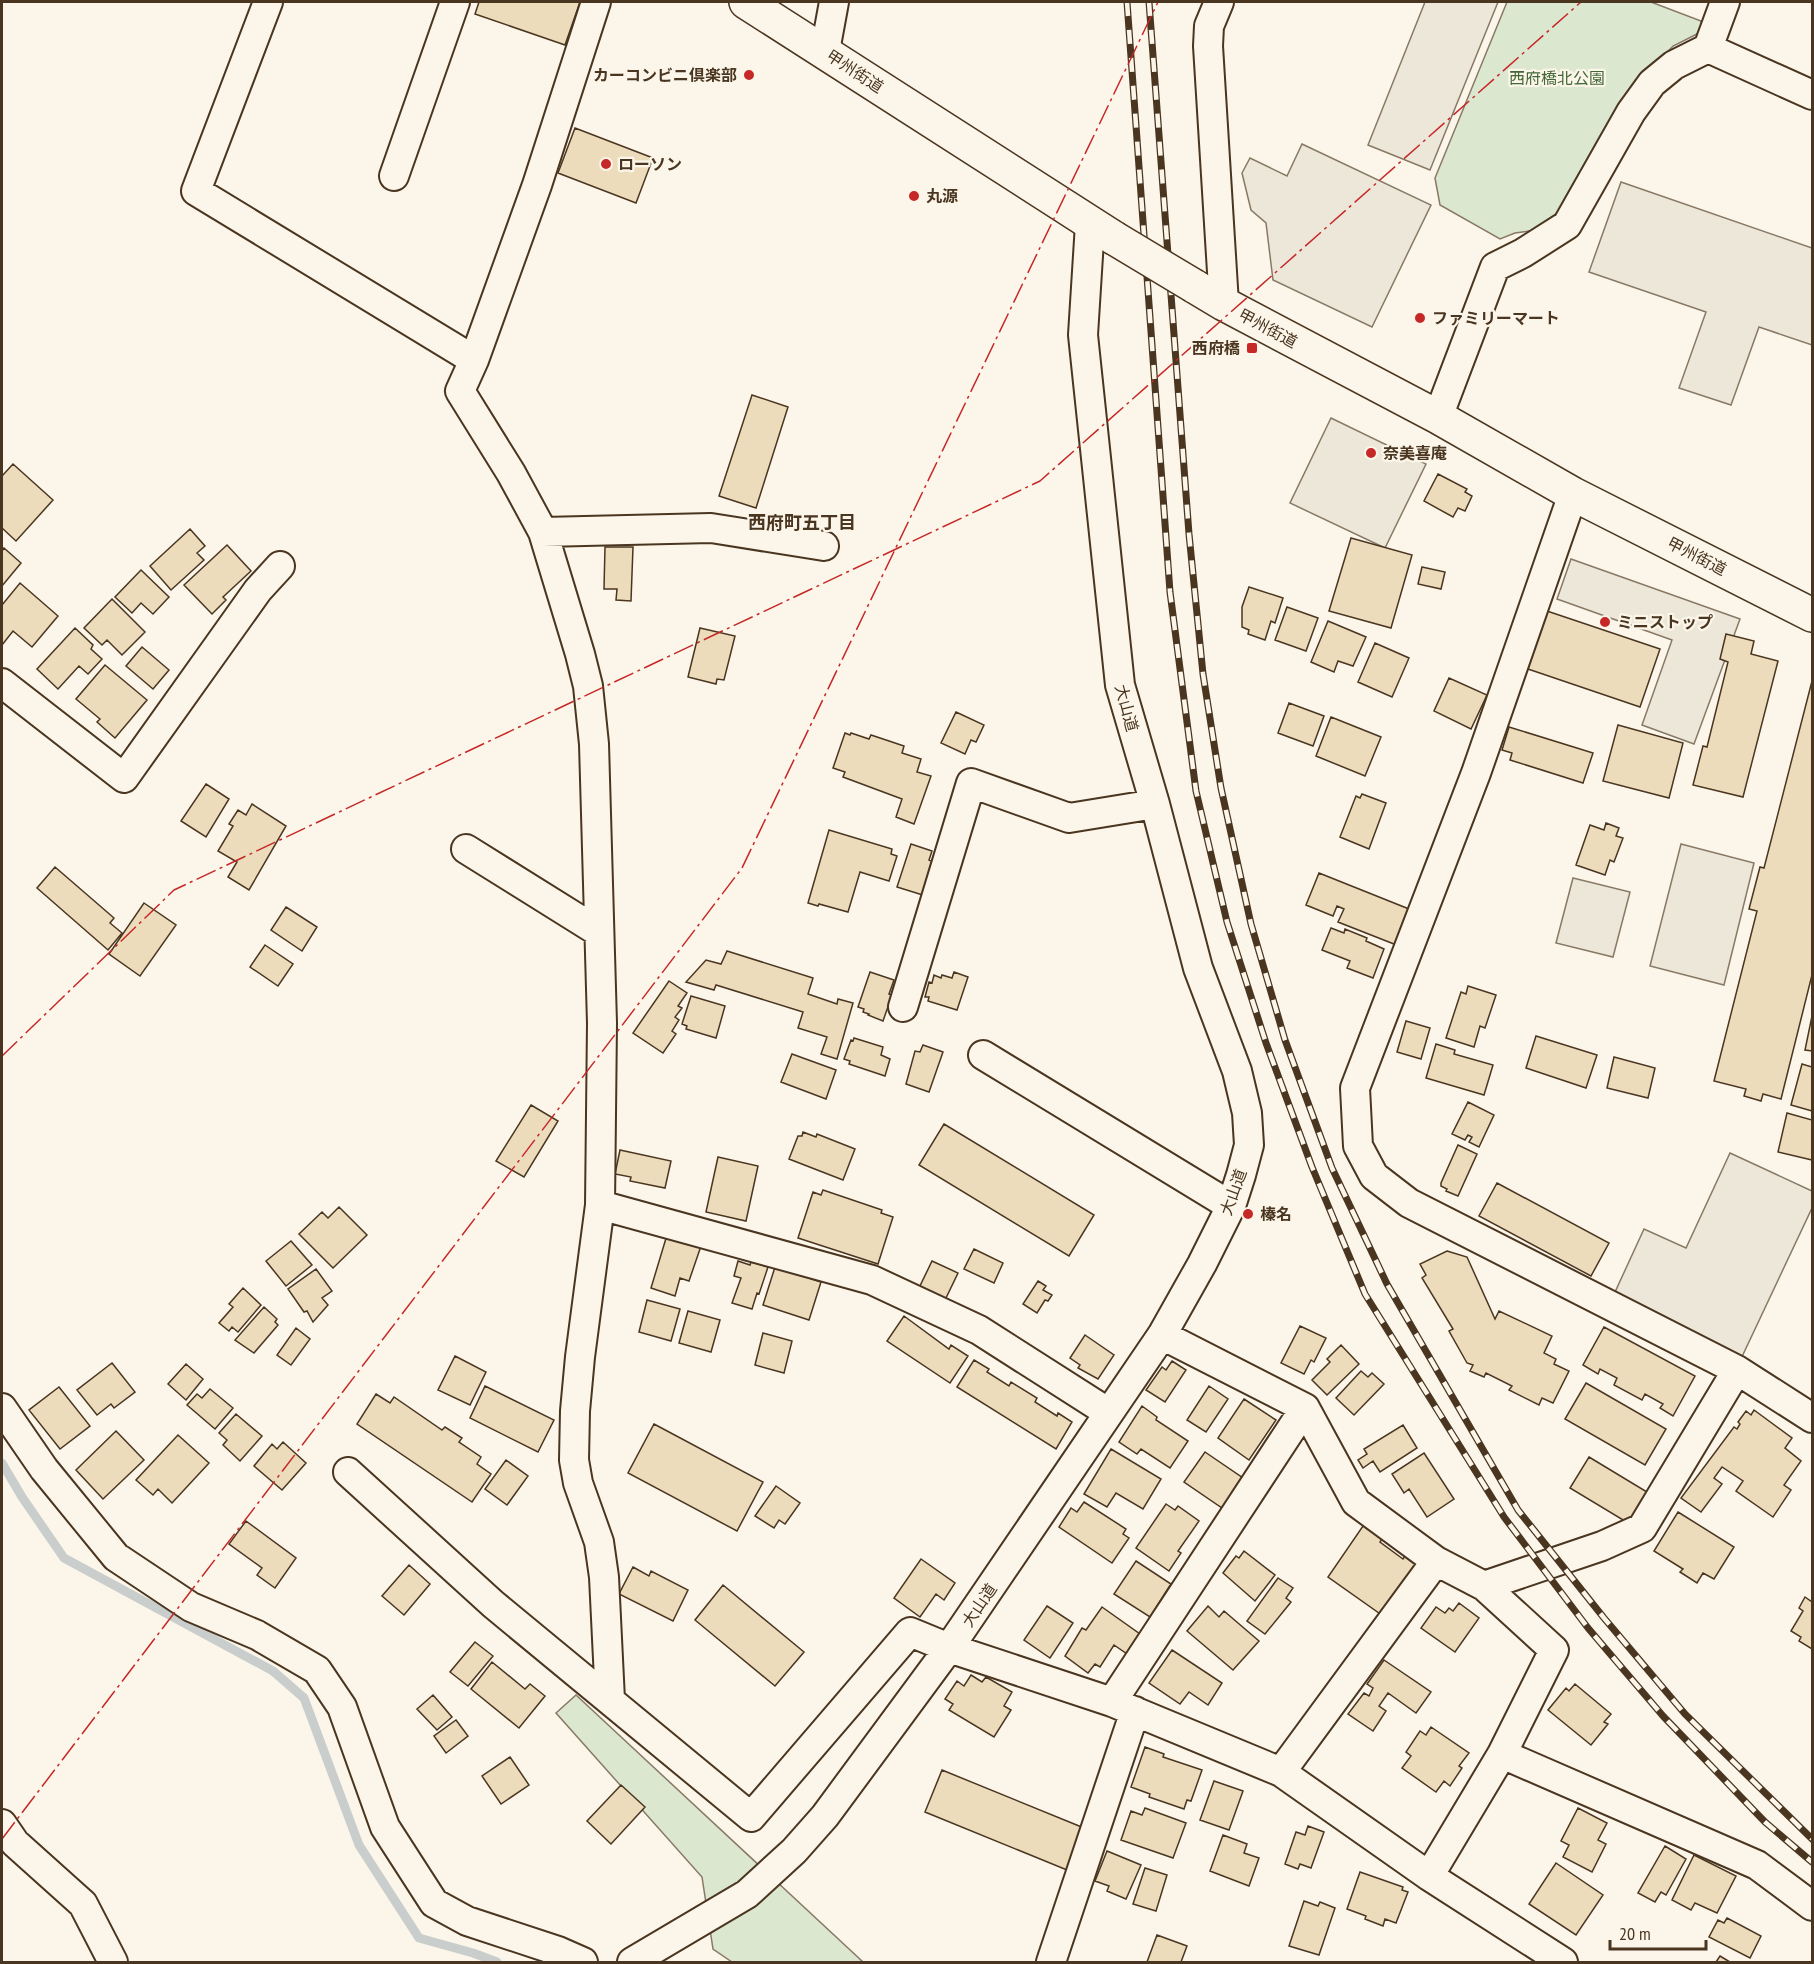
<svg xmlns="http://www.w3.org/2000/svg" width="1814" height="1964" viewBox="0 0 1814 1964" font-family="'PT Sans Narrow','Noto Sans JP',sans-serif">
  <style>
    .green { fill: #dce7d0; stroke: #887966; stroke-width: 1.5 }
    .parking { fill: #ede7d9; stroke: #887966; stroke-width: 1.5 }
    .lines { fill: none; stroke-linecap: round; stroke-linejoin: round }
    .stream { stroke: #c9cecd; stroke-width: 9 }
    .building { fill: #ecdcbc; stroke: #4a3520; stroke-width: 1.5 }
    .street-casing { stroke: #4a3520; stroke-width: 32 }
    .highway-casing { stroke: #4a3520; stroke-width: 36 }
    .street { stroke: #fbf6e9; stroke-width: 28 }
    .highway { stroke: #fbf6e9; stroke-width: 33 }
    .rail-casing { stroke: #4a3520; stroke-width: 7 }
    .rail { stroke: #fbf6e9; stroke-width: 4.5; stroke-dasharray: 14; stroke-linecap: butt }
    .highway-bridge-casing { stroke: #4a3520; stroke-width: 36; stroke-linecap: butt }
    .highway-bridge { stroke: #fbf6e9; stroke-width: 33 }
    .power { stroke: #c62828; stroke-width: 1.5; stroke-dasharray: 21 4.5 3 4.5; stroke-linecap: butt }
    .poi-dot { fill: #c62828; stroke: #fbf6e9; stroke-width: 2 }
    .labels { text-anchor: middle; stroke-width: 4.5; stroke-linejoin: round; paint-order: stroke }
    .street-label { font-size: 16px; fill: #4a3520; stroke: #fbf6e9 }
    .poi-label { font-size: 16px; font-weight: bold; fill: #4a3520; stroke: #fbf6e9; text-anchor: start }
    .park-label { font-size: 16px; fill: #436837; stroke: #fbf6e9 }
    .neighbourhood-label { font-size: 18px; font-weight: bold; fill: #4a3520; stroke: #fbf6e9 }
  </style>
  <rect width="100%" height="100%" fill="#fbf6e9"/>
  <path class="green" d="M1507,2H1651L1701,21V32L1673,46L1646,74L1565,226L1515,233L1500,239L1440,205L1435,178Z
    M576,1695L863,1962H732L713,1949L702,1877L556,1713Z"/>
  <path class="parking" d="M1425,2H1498L1430,170L1368,145Z
    M1302,144L1431,205L1372,327L1273,280L1266,223L1251,210L1242,173L1250,158L1287,176Z
    M1621,182L1812,248V345L1759,327L1731,405L1679,388L1706,312L1589,272Z
    M1331,418L1426,464L1385,548L1290,503Z
    M1571,559L1740,619L1694,744L1642,725L1672,640L1557,599Z
    M1681,844L1754,863L1724,985L1650,966Z
    M1573,878L1630,892L1613,957L1556,943Z
    M1730,1153L1812,1191V1208L1739,1363L1610,1303L1644,1229L1686,1248Z"/>
  <g class="lines">
    <path class="stream" d="M2,1463L22,1497L64,1558L273,1671L304,1698L359,1845L419,1938L473,1953L497,1962"/>
  </g>
  <path class="building" d="M479,2H580L565,45L475,14Z
    M575,128L653,158L636,203L558,173Z
    M752,395L788,407L756,508L719,496Z
    M13,464L53,500L16,541L2,528V476Z
    M1438,474L1467,489L1465,492L1472,496L1465,511L1458,508L1453,517L1424,501Z
    M190,529L205,546L197,553L204,560L171,590L150,566Z
    M1351,538L1412,555L1391,628L1329,611Z
    M227,545L251,571L223,597L226,600L212,614L184,585Z
    M605,547H633L631,601L616,600L617,589H604Z
    M4,548L21,563L2,586V551Z
    M1422,567L1445,572L1441,589L1418,584Z
    M141,570L169,597L153,614L141,603L132,613L115,597Z
    M20,583L58,616L32,647L13,631L2,645V605Z
    M1249,587L1283,598L1275,623L1271,621L1265,640L1248,634L1249,630L1242,627V607Z
    M112,599L145,632L122,655L107,640L102,645L84,628Z
    M1287,607L1318,618L1306,651L1275,640Z
    M1544,610L1660,649L1640,707L1525,668Z
    M1328,621L1366,637L1353,666L1338,661L1334,672L1311,662Z
    M75,628L93,645L91,649L102,659L88,674L79,666L58,689L37,669Z
    M700,628L735,636L724,680L717,679L716,684L688,677Z
    M1726,634L1754,641L1751,654L1778,661L1743,797L1693,785L1703,746L1707,747L1728,662L1720,659Z
    M1375,643L1409,658L1392,697L1358,682Z
    M142,647L169,670L153,689L126,666Z
    M105,665L147,700L115,738L97,722L100,719L76,699Z
    M1449,678L1487,695L1471,729L1434,711Z
    M1812,681V975L1781,1099L1763,1094L1761,1101L1744,1096L1746,1089L1714,1081L1757,911L1749,909L1760,867L1764,868Z
    M1289,703L1324,716L1313,746L1278,733Z
    M956,712L984,725L976,742L971,740L965,754L941,743Z
    M1331,717L1381,737L1365,776L1316,756Z
    M1618,725L1683,743L1669,798L1603,781Z
    M1509,727L1593,753L1583,783L1510,760L1512,753L1502,750Z
    M845,733L850,735L851,733L869,739L871,735L904,746L902,753L921,759L917,772L931,776L914,824L896,817L902,799L843,777L845,772L833,768Z
    M206,784L229,799L206,837L181,821Z
    M1362,794L1386,803L1369,849L1340,837L1356,796L1360,798Z
    M252,804L286,826L249,890L228,877L237,862L218,851L233,826L229,824L238,810L246,815Z
    M1606,823L1619,828L1616,836L1623,838L1614,862L1610,860L1605,875L1576,865L1590,825L1604,830Z
    M829,830L892,849L891,854L897,856L889,881L860,872L848,912L819,904L818,906L808,903Z
    M911,844L932,851L929,860L937,863L926,896L897,887Z
    M55,867L114,918L110,923L122,933L108,950L37,888Z
    M1319,873L1414,911L1399,946L1338,922L1344,909L1337,906L1333,916L1306,905Z
    M144,903L176,925L140,976L109,954Z
    M286,907L317,927L302,951L271,930Z
    M1331,928L1344,933L1345,929L1367,938L1366,941L1384,949L1373,978L1347,968L1350,961L1322,950Z
    M265,945L293,964L278,986L250,967Z
    M727,951L813,978L808,994L837,1004L838,999L853,1003L837,1059L821,1054L827,1037L798,1028L803,1012L716,985L714,990L686,982L706,960L721,964Z
    M870,972L894,980L889,994L892,995L883,1021L868,1015L869,1014L863,1012L864,1009L858,1007Z
    M954,972L968,977L957,1010L928,1001L929,997H925L929,982L932,983L934,975L941,978L942,975L952,978Z
    M669,981L687,993L678,1006L682,1008L675,1017L679,1020L672,1031L676,1034L663,1053L633,1033Z
    M1468,986L1496,995L1485,1028L1480,1026L1474,1047L1446,1038L1461,992L1466,994Z
    M691,996L725,1006L716,1038L686,1029L687,1026L682,1024Z
    M1812,1016V1051L1805,1050Z
    M1406,1021L1430,1028L1421,1059L1397,1052Z
    M1536,1036L1597,1055L1586,1088L1526,1068Z
    M854,1038L883,1047L881,1055L890,1059L885,1076L849,1064L850,1061L844,1059L851,1040L853,1041Z
    M1436,1044L1455,1050L1454,1054L1493,1065L1484,1095L1426,1078Z
    M923,1045L943,1052L929,1092L906,1084L915,1051L920,1052Z
    M792,1054L836,1070L826,1099L781,1082Z
    M1614,1057L1655,1068L1648,1098L1607,1088Z
    M1802,1064L1812,1067V1111L1791,1105Z
    M1468,1102L1494,1115L1479,1147L1469,1142L1472,1137L1468,1135L1465,1140L1452,1134Z
    M531,1105L558,1121L524,1177L496,1161Z
    M1787,1113L1812,1120V1160L1778,1152Z
    M944,1124L1094,1215L1069,1256L919,1165Z
    M803,1132L816,1137L817,1134L855,1149L843,1180L789,1159L798,1136H802Z
    M1458,1145L1477,1154L1458,1196L1446,1191L1447,1189L1441,1186V1183Z
    M620,1150L671,1161L665,1188L630,1181L631,1177L615,1174Z
    M718,1157L758,1166L746,1221L706,1212Z
    M1497,1183L1609,1243L1591,1276L1479,1216Z
    M823,1190L882,1210L881,1213L893,1217L878,1264L798,1238L813,1192L821,1195Z
    M339,1207L367,1235L333,1268L299,1234L322,1212L328,1218Z
    M667,1235L701,1246L689,1281L680,1278L675,1296L651,1288Z
    M291,1241L312,1265L286,1286L266,1261Z
    M974,1249L1003,1263L994,1283L964,1269Z
    M1447,1251L1467,1257L1495,1319L1499,1311L1552,1336L1544,1353L1556,1359L1554,1364L1569,1371L1553,1403L1542,1398L1539,1405L1509,1390L1512,1386L1486,1373L1484,1377L1470,1371L1473,1365L1467,1363L1449,1331L1453,1329L1422,1278L1426,1275L1420,1264Z
    M738,1261L750,1265L751,1262L768,1267L759,1294L757,1293L752,1309L732,1303L741,1278L734,1276Z
    M932,1261L958,1273L945,1300L919,1288Z
    M775,1267L821,1282L809,1320L763,1305Z
    M316,1269L332,1291L322,1298L328,1305L313,1322L307,1311L304,1312L288,1289Z
    M1038,1281L1046,1286L1043,1290L1052,1295L1048,1301L1045,1300L1037,1313L1023,1304Z
    M243,1288L261,1305L238,1332L232,1327L229,1331L219,1323L233,1307L229,1304Z
    M647,1300L680,1309L671,1341L639,1332Z
    M264,1307L277,1319L275,1322L278,1325L254,1353L235,1340Z
    M688,1311L720,1320L711,1352L679,1343Z
    M904,1316L949,1349L951,1345L968,1356L950,1383L887,1341Z
    M1300,1326L1326,1338L1314,1362L1311,1360L1304,1374L1281,1363Z
    M1604,1327L1695,1376L1673,1416L1660,1408L1663,1404L1645,1394L1642,1400L1614,1385L1617,1378L1600,1369L1598,1374L1583,1365Z
    M296,1328L310,1339L291,1365L277,1355Z
    M763,1333L792,1341L784,1373L755,1365Z
    M1085,1335L1114,1355L1098,1379L1078,1368L1080,1365L1070,1358Z
    M1341,1345L1359,1364L1327,1395L1312,1380L1330,1362L1327,1359Z
    M455,1356L486,1372L470,1405L438,1390Z
    M974,1360L989,1369L987,1372L1009,1386L1011,1382L1037,1398L1035,1402L1057,1416L1058,1413L1072,1422L1056,1449L957,1387Z
    M1172,1361L1186,1370L1165,1402L1146,1390L1162,1367L1166,1370Z
    M112,1363L135,1392L114,1408L111,1404L97,1415L77,1390Z
    M186,1364L203,1379L186,1400L168,1384Z
    M1361,1371L1368,1377L1372,1373L1384,1384L1354,1415L1336,1398Z
    M1586,1383L1666,1429L1645,1465L1565,1419Z
    M485,1386L554,1420L538,1452L470,1418Z
    M1209,1386L1228,1399L1206,1432L1187,1420Z
    M59,1387L90,1426L60,1449L29,1410Z
    M210,1389L233,1408L215,1429L187,1405L197,1394L202,1398Z
    M376,1394L390,1403L394,1397L442,1430L445,1427L462,1438L459,1442L481,1457L477,1464L491,1474L472,1502L357,1424Z
    M1244,1399L1276,1420L1249,1460L1218,1438Z
    M1142,1406L1157,1417L1156,1420L1188,1441L1170,1468L1141,1449L1137,1454L1119,1442Z
    M1754,1410L1792,1438L1785,1448L1801,1461L1784,1485L1791,1490L1773,1517L1736,1491L1743,1481L1722,1467L1714,1478L1722,1484L1701,1512L1681,1498L1734,1427L1737,1429L1740,1424L1738,1422L1746,1411L1751,1415Z
    M236,1414L262,1436L240,1461L223,1445L227,1440L219,1433Z
    M654,1424L763,1482L737,1531L628,1473Z
    M1403,1425L1417,1448L1380,1472L1373,1461L1363,1468L1358,1460L1367,1454L1364,1449Z
    M116,1431L144,1460L103,1499L76,1470Z
    M178,1435L209,1463L172,1503L158,1489L153,1495L136,1480Z
    M283,1442L306,1463L282,1490L254,1466L272,1444L277,1449Z
    M1111,1449L1161,1479L1143,1509L1116,1493L1107,1507L1084,1494Z
    M1205,1452L1243,1478L1222,1508L1184,1482Z
    M1424,1453L1454,1499L1427,1517L1409,1489L1404,1493L1392,1474Z
    M1589,1457L1647,1492L1628,1523L1570,1488Z
    M506,1460L528,1476L507,1505L485,1489Z
    M776,1486L800,1503L785,1524L779,1520L774,1528L755,1516Z
    M1084,1502L1126,1529L1123,1534L1129,1538L1112,1563L1059,1527L1071,1508L1077,1512Z
    M1166,1504L1175,1510L1178,1506L1199,1521L1178,1551L1181,1553L1169,1571L1136,1548Z
    M1678,1512L1734,1547L1714,1579L1703,1573L1697,1583L1680,1572L1683,1569L1654,1551Z
    M246,1521L296,1558L275,1588L257,1575L262,1568L229,1544Z
    M1363,1526L1382,1539L1380,1542L1403,1559L1405,1556L1422,1568L1386,1618L1328,1577Z
    M1244,1551L1275,1575L1255,1601L1223,1573L1236,1556L1239,1558Z
    M921,1559L955,1583L944,1600L936,1594L920,1617L894,1598Z
    M1136,1561L1171,1584L1150,1617L1114,1594Z
    M409,1565L430,1584L404,1615L382,1596Z
    M633,1567L649,1576L651,1571L688,1590L673,1621L619,1594Z
    M1278,1578L1293,1588L1286,1598L1291,1602L1265,1634L1247,1621Z
    M723,1585L804,1652L775,1686L695,1620Z
    M1805,1597L1812,1602V1649L1799,1641L1801,1637L1791,1631L1803,1611L1799,1608Z
    M1459,1603L1479,1618L1455,1652L1421,1628L1436,1607L1445,1613L1449,1608L1453,1611Z
    M1047,1606L1073,1623L1050,1658L1024,1640Z
    M1208,1606L1219,1617L1224,1611L1259,1641L1233,1670L1187,1631Z
    M1102,1607L1147,1639L1133,1658L1114,1645L1100,1667L1095,1664L1088,1673L1065,1656L1082,1628L1086,1630Z
    M475,1642L493,1656L468,1686L450,1672Z
    M1172,1650L1222,1683L1208,1705L1189,1692L1180,1704L1149,1683Z
    M1384,1660L1431,1692L1416,1713L1388,1693L1379,1706L1386,1711L1373,1731L1348,1714L1364,1693L1369,1696L1373,1688L1367,1684Z
    M492,1662L525,1689L530,1684L545,1696L519,1728L471,1689Z
    M971,1675L982,1682L986,1677L1012,1692L1004,1706L1011,1710L994,1737L949,1710L953,1704L945,1699L957,1681L964,1686Z
    M1575,1684L1611,1714L1604,1722L1608,1724L1591,1745L1548,1710L1566,1688L1569,1691Z
    M433,1695L452,1717L437,1730L417,1709Z
    M456,1720L468,1736L446,1753L434,1736Z
    M1431,1727L1469,1753L1459,1766L1462,1768L1450,1786L1444,1781L1436,1792L1402,1768L1411,1756L1406,1752L1420,1731L1426,1735Z
    M1145,1747L1164,1754L1163,1757L1202,1770L1191,1801L1187,1800L1184,1809L1149,1797L1150,1794L1131,1787Z
    M510,1757L529,1785L501,1804L482,1776Z
    M942,1770L1084,1828L1067,1870L925,1812Z
    M1214,1781L1243,1791L1229,1830L1200,1820Z
    M621,1785L645,1807L611,1844L587,1821Z
    M1145,1808L1186,1823L1173,1858L1121,1840L1131,1811L1142,1815Z
    M1578,1808L1607,1823L1598,1840L1606,1844L1592,1872L1563,1857L1569,1845L1561,1841Z
    M1308,1826L1324,1832L1311,1868L1300,1864L1298,1869L1285,1864L1296,1832L1305,1835Z
    M1223,1835L1247,1844L1244,1853L1259,1858L1249,1886L1210,1871Z
    M1665,1846L1686,1859L1666,1895L1661,1892L1655,1902L1638,1893Z
    M1107,1851L1141,1865L1126,1899L1107,1891L1109,1886L1095,1881Z
    M1694,1855L1736,1876L1717,1913L1695,1903L1691,1910L1672,1900Z
    M1556,1863L1603,1895L1576,1935L1529,1904Z
    M1145,1868L1167,1875L1156,1911L1133,1904Z
    M1360,1872L1403,1887L1402,1890L1408,1892L1396,1923L1385,1919L1383,1926L1365,1919L1366,1916L1347,1909Z
    M1304,1901L1318,1906L1320,1902L1335,1908L1319,1955L1289,1946Z
    M1727,1918L1761,1936L1750,1958L1709,1937L1718,1920L1724,1923Z
    M1157,1935L1187,1946L1181,1962H1147Z
    M1720,1956L1730,1962H1716Z"/>
  <g class="lines">
    <g class="street-casing">
      <path id="street" d="M268,2L196,191L474,360
        M596,2L537,185L474,360L460,391L511,473L543,532L580,654L588,686L594,744L602,1023L600,1205L580,1357L575,1411L574,1460L578,1483L599,1542L604,1577L610,1700
        M1219,2L1209,26L1208,46L1224,304
        M1708,48L1812,95
        M825,51L834,2
        M394,176L455,2
        M1438,417L1495,267L1523,253L1567,225L1631,112L1652,83L1674,65L1708,48L1725,2
        M1573,494L1476,773L1355,1088L1358,1146L1374,1176L1409,1203L1737,1370L1812,1418
        M543,532L711,528L824,546
        M2,683L124,778L258,590L280,566
        M466,849L599,932
        M903,1007L971,783L1069,818L1155,804
        M983,1055L1231,1206
        M600,1205L872,1280L979,1330L1109,1413
        M1162,1335L1305,1408L1356,1502L1436,1561L1484,1586L1602,1546L1642,1528L1737,1370
        M2,1408L44,1469L116,1557L191,1607L257,1635L317,1670L342,1707L385,1827L434,1903L467,1921L558,1951L583,1962
        M348,1472L493,1604L751,1817L910,1632L949,1648L1112,1702L1281,1772L1429,1876L1563,1962
        M1112,1702L1305,1408
        M1502,1754L1757,1865L1812,1906
        M1281,1772L1436,1561
        M2,1824L15,1843L83,1904L113,1962
        M1429,1876L1502,1754L1554,1650L1484,1586
        M632,1962L747,1894L794,1851L825,1816L949,1648L1162,1335L1202,1264L1231,1206L1241,1175L1249,1145L1247,1113L1237,1071L1198,968L1155,804L1120,685L1083,335L1090,224
        M1051,1962L1135,1711"/>
    </g>
    <g class="highway-casing">
      <path id="highway" d="M746,2L1114,238
        M1194,286L1224,304L1438,417L1573,494L1812,615"/>
    </g>
    <use href="#street" class="street"/>
    <use href="#highway" class="highway"/>
    <g class="rail-casing">
      <path id="rail" d="M1127,2L1170,592L1196,791L1227,922L1266,1043L1312,1167L1365,1294L1504,1517L1588,1628L1663,1716L1765,1822L1812,1862
        M1149,2L1189,534L1203,674L1221,788L1251,924L1285,1040L1332,1168L1387,1284L1518,1510L1604,1618L1685,1714L1812,1839"/>
    </g>
    <use href="#rail" class="rail"/>
    <g class="highway-bridge-casing">
      <path id="highway-bridge" d="M1114,238L1194,286"/>
    </g>
    <use href="#highway-bridge" class="highway-bridge"/>
    <path class="power" d="M2,1056L174,890L1040,481L1581,2
      M2,1839L742,868L1158,2"/>
  </g>
  <g class="poi-dot">
    <circle cx="749" cy="75" r="6"/>
    <circle cx="606" cy="164" r="6"/>
    <circle cx="914" cy="196" r="6"/>
    <circle cx="1420" cy="318" r="6"/>
    <rect x="1246" y="342" width="12" height="12" rx="3"/>
    <circle cx="1371" cy="453" r="6"/>
    <circle cx="1605" cy="622" r="6"/>
    <circle cx="1248" cy="1214" r="6"/>
  </g>
  <g class="labels">
    <g class="street-label">
      <text transform="translate(855 71) rotate(33)" y="6">甲州街道</text>
      <text transform="translate(1268 328) rotate(28)" y="6">甲州街道</text>
      <text transform="translate(1697 556) rotate(27)" y="6">甲州街道</text>
      <text transform="translate(1127 708) rotate(75)" y="6">大山道</text>
      <text transform="translate(1233 1192) rotate(-70)" y="6">大山道</text>
      <text transform="translate(979 1605) rotate(-56)" y="6">大山道</text>
    </g>
    <g class="poi-label">
      <text x="737" y="81" text-anchor="end">カーコンビニ倶楽部</text>
      <text x="618" y="170">ローソン</text>
      <text x="926" y="202">丸源</text>
      <text x="1432" y="324">ファミリーマート</text>
      <text x="1240" y="354" text-anchor="end">西府橋</text>
      <text x="1383" y="459">奈美喜庵</text>
      <text x="1617" y="628">ミニストップ</text>
      <text x="1260" y="1220">榛名</text>
    </g>
    <g class="park-label">
      <text x="1557" y="84">西府橋北公園</text>
    </g>
    <g class="neighbourhood-label">
      <text x="802" y="529">西府町五丁目</text>
    </g>
  </g>
  <rect width="1814" height="1964" fill="none" stroke="#4a3520" stroke-width="6"/>
  <path d="M1610 1940v9h96v-9" fill="none" stroke="#4a3520" stroke-width="3"/>
  <text x="1619" y="1940" font-size="18" fill="#4a3520" stroke="#fbf6e9" stroke-width="4.5" paint-order="stroke">20 m</text>
</svg>
